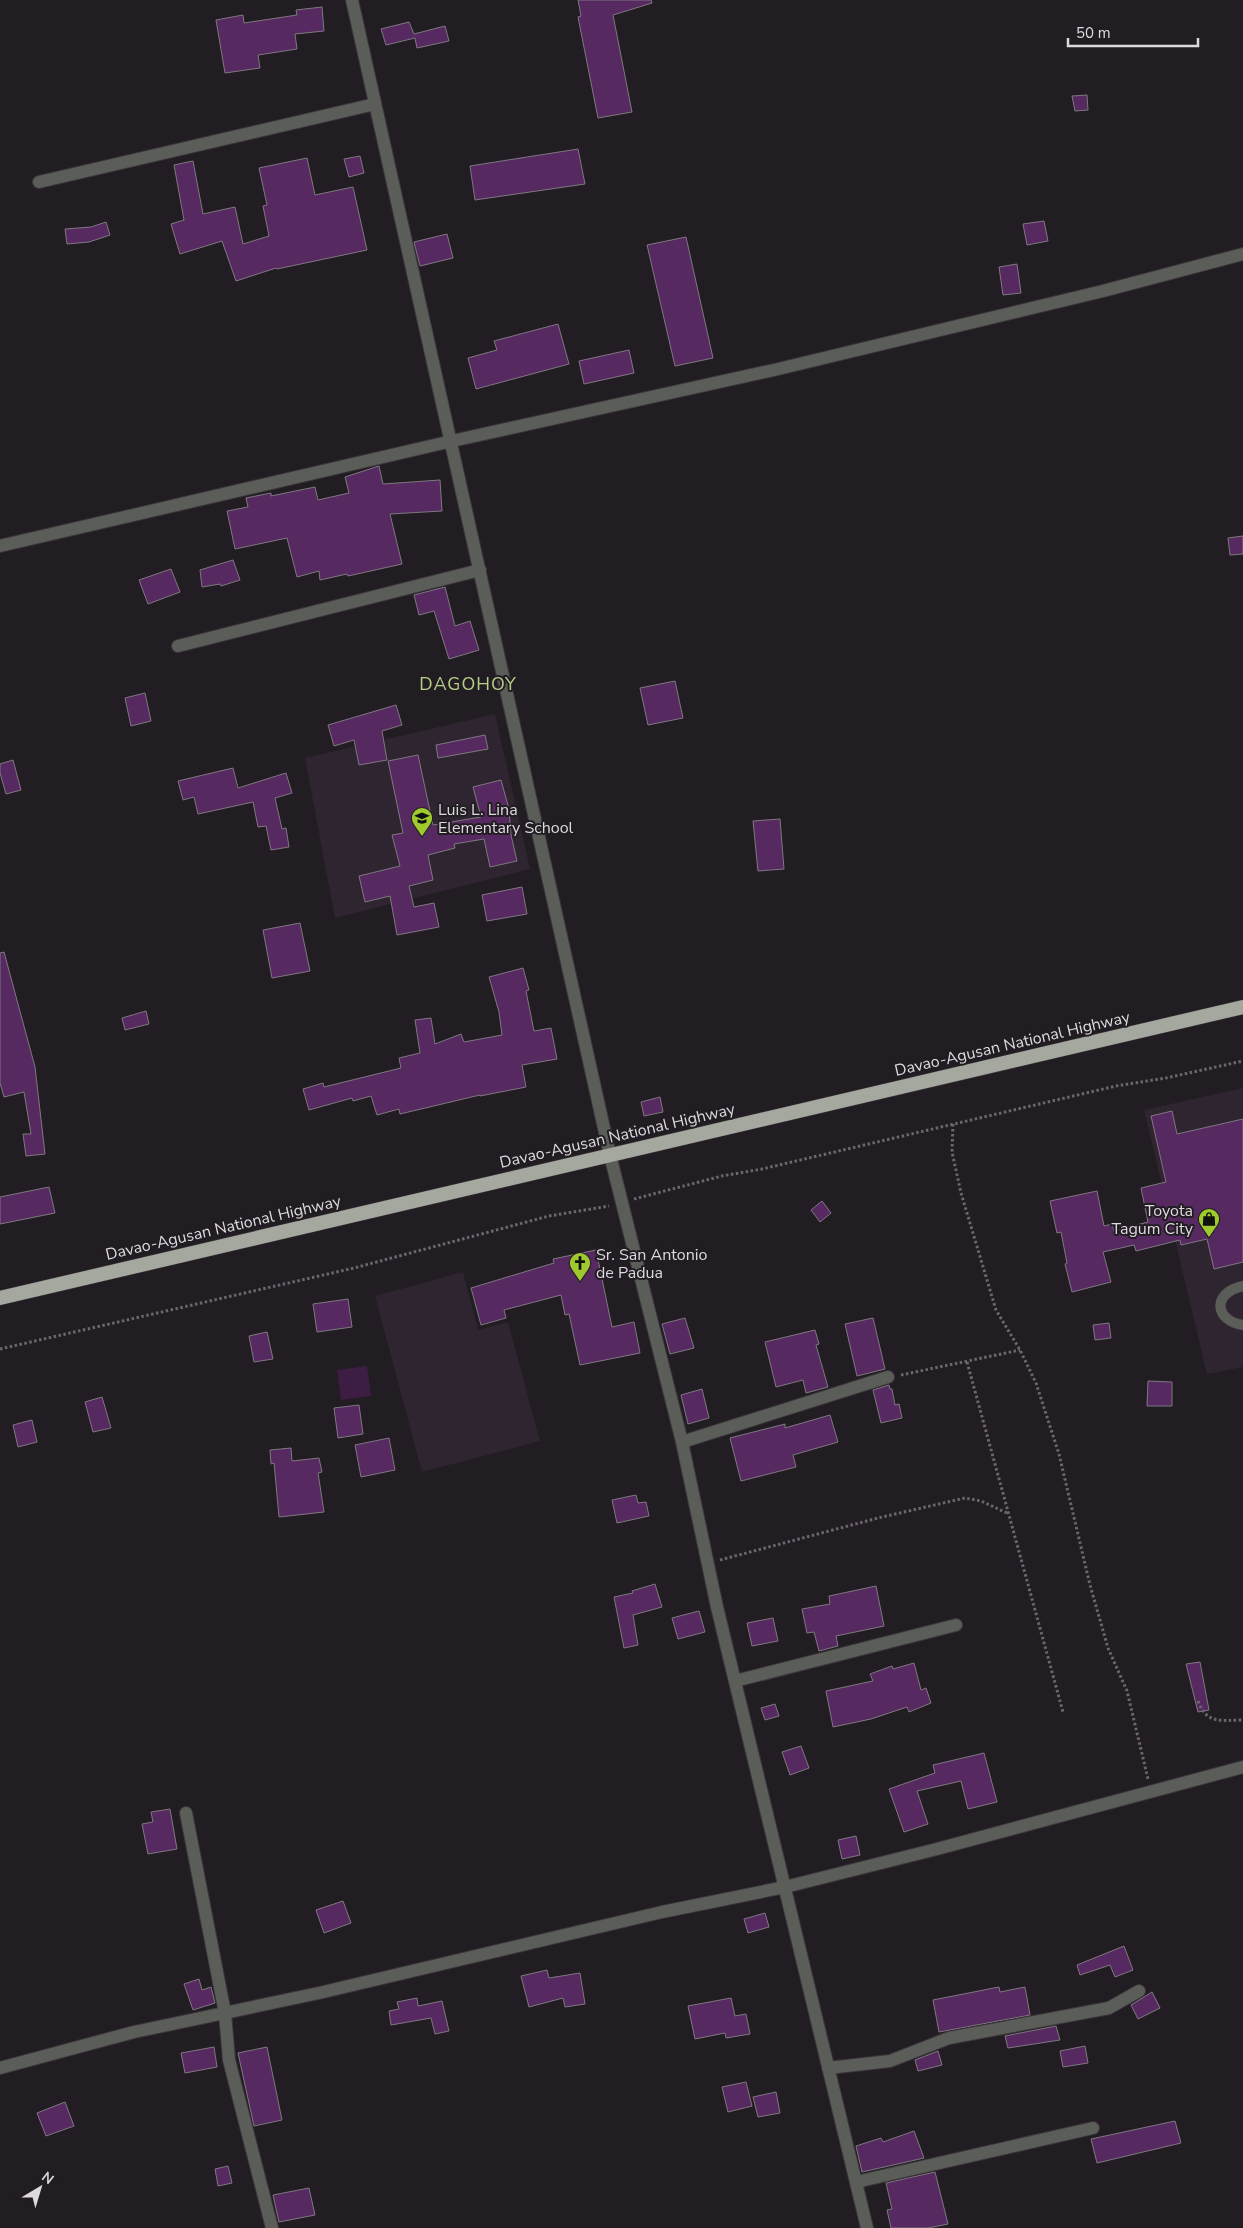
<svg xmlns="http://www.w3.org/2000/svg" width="1243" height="2228" viewBox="0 0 1243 2228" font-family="'Nunito Sans',sans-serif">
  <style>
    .built { fill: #2e2530 }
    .green { fill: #3e1d45 }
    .building { fill: #562960; stroke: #7f7880 }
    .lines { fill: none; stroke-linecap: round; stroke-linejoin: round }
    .service-casing { stroke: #3c373d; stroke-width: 11 }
    .minor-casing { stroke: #3c373d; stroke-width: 14 }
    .tertiary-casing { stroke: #3c373d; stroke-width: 14 }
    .trunk-casing { stroke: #3c373d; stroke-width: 15 }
    .path { stroke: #6c676d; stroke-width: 3; stroke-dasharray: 2.5 2.5; stroke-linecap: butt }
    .service { stroke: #5b5d59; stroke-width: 10 }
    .minor { stroke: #5b5d59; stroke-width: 12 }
    .tertiary { stroke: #5b5d59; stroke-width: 12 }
    .trunk { stroke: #a4a89e; stroke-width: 14 }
    .labels { text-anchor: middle; stroke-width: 4; stroke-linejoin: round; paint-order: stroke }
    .poi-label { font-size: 16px; fill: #ddd9de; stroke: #221d23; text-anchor: start }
    .street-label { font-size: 16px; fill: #ddd9de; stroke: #221d23 }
    .neighbourhood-label { font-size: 18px; letter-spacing: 1px; fill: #b6d088; stroke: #221d23 }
  </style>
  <rect width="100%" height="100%" fill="#221d23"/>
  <path class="built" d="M495,714L530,869L335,918L305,758Z
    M1243,1088V1367L1207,1374L1144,1110Z
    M463,1272L478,1330L508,1322L540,1441L422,1472L375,1296Z"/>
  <path class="green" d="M367,1366L371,1396L341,1400L337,1370Z"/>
  <path class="building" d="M578,0H651L652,3L613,15L632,112L598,118L578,17L581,16Z
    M322,7L324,31L295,34L297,49L258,55L260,68L225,73L216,20L243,15L244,23L297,15L296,10Z
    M409,22L414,34L445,26L449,41L417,48L415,38L386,45L381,29Z
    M1087,95L1088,110L1075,111L1072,96Z
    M578,149L585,184L475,200L470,166Z
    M360,156L364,173L349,177L344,159Z
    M307,158L315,195L353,187L367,250L277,269L276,268L236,281L222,241L180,254L171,224L184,220L174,165L193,161L203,214L235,207L243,244L269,236L263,206L267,205L259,168Z
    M1044,221L1048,241L1027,245L1023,224Z
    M106,222L110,235L89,242L67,244L65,229L91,227Z
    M447,234L453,258L420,266L414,242Z
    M686,237L713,358L675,366L647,245Z
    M1017,264L1021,293L1003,295L999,267Z
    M558,324L569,364L476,389L468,358L497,350L494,341Z
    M629,350L634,373L584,384L579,361Z
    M379,466L383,484L440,480L442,511L390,514L402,564L348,576L347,574L320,580L319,571L297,577L287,538L235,549L227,511L248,507L246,498L271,493V496L315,487L318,500L349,493L345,477Z
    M1243,536V554L1230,555L1228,538Z
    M233,560L240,580L221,586L220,584L202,587L200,570Z
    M171,569L180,592L148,604L139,580Z
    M445,587L455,626L470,621L479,650L449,659L434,611L419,615L414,595Z
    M675,681L683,718L648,725L640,688Z
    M145,693L151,721L131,726L125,698Z
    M396,705L402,725L382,731L387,760L359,765L354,740L334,746L328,725Z
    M485,735L488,749L438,758L436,745Z
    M418,755L433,825L481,817L473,787L501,780L509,809L511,835L517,861L490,867L484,839L454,844L455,848L428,855L433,880L409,886L414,907L434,903L439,927L397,935L390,896L365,902L359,876L400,866L392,835L403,833L388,761Z
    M13,760L21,790L6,794L0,773V764Z
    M233,768L238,788L286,773L292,793L275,798L282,829L286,828L289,847L271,850L266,826L258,827L253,802L198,814L194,797L183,800L178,781Z
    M780,819L784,869L758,871L753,821Z
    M522,887L527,914L487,921L482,895Z
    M300,923L310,971L272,978L263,930Z
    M4,952L35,1067L45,1154L26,1156L23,1134H31L24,1092L4,1097L0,1083V953Z
    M523,968L529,990L526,991L534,1031L551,1028L557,1059L522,1065L526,1087L480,1096V1095L400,1114L399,1109L377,1115L371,1096L353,1101L352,1098L309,1110L303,1089L323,1083L324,1087L401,1068L399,1058L420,1053L415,1020L431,1018L435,1044L461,1034L464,1042L502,1035L499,1012L489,977Z
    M146,1011L149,1024L125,1030L122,1018Z
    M660,1097L663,1112L644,1116L641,1102Z
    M1172,1111L1177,1134L1243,1119V1262L1214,1269L1207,1239L1181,1245L1180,1240L1136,1251L1134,1245L1103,1252L1111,1282L1072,1292L1065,1264L1067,1263L1061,1232L1057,1233L1050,1201L1097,1191L1104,1226L1112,1224L1114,1231L1148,1222L1141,1188L1166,1182L1151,1116Z
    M49,1187L55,1213L0,1224V1197Z
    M822,1201L831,1213L820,1222L811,1210Z
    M596,1250L612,1327L634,1322L640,1353L580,1365L569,1314L565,1315L561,1295L504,1310L506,1318L481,1325L471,1288L554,1263L553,1259Z
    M348,1299L352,1327L317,1332L313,1304Z
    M685,1318L694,1348L670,1354L662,1324Z
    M873,1318L885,1369L857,1376L845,1324Z
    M1109,1323L1111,1338L1095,1340L1093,1325Z
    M815,1330L819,1344L816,1345L828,1387L806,1393L803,1380L776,1387L765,1342Z
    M267,1332L273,1359L254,1362L249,1336Z
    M1148,1381L1172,1382V1406H1147Z
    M889,1385L890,1389H892L895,1405L899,1404L902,1418L881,1423L873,1390Z
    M702,1389L709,1418L688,1424L681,1395Z
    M102,1397L111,1428L93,1432L85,1402Z
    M359,1405L363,1434L338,1438L334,1408Z
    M830,1415L838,1442L793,1455L796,1467L741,1481L730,1438L785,1424V1428Z
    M32,1420L37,1442L18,1447L13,1425Z
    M389,1438L395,1470L361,1477L355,1445Z
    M291,1448L292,1461L319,1458L322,1472L318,1473L324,1512L279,1517L274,1463L271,1464L270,1450Z
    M636,1495L638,1503L646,1502L649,1516L617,1523L612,1500Z
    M655,1584L662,1607L633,1615L638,1645L624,1648L614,1597L633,1593L632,1591Z
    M876,1586L884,1626L836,1636L838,1646L819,1651L814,1632L807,1633L802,1609L830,1604L829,1596Z
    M699,1611L705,1632L678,1639L672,1618Z
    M773,1618L778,1641L752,1646L747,1623Z
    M1200,1662L1209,1710L1198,1712L1186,1664Z
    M914,1663L921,1690L926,1688L931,1703L909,1712L907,1707L871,1719L833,1727L826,1691L873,1681L870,1674L892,1666L893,1669Z
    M775,1704L779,1716L765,1720L761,1708Z
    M801,1746L809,1768L790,1775L782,1752Z
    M984,1753L997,1802L968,1809L961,1781L917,1791L928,1824L904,1832L889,1789L935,1773L933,1765Z
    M170,1809L177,1849L148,1854L142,1824L153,1822L151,1812Z
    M856,1836L860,1855L842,1859L838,1840Z
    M343,1901L351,1923L324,1933L316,1910Z
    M765,1913L769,1927L748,1933L744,1919Z
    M1124,1946L1133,1970L1115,1977L1110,1965L1080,1975L1077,1965Z
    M547,1970L549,1978L580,1973L585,2004L565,2007L563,1998L529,2007L521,1976Z
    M199,1979L202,1990L211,1987L215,2003L193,2010L184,1984Z
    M999,1987L1000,1992L1025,1987L1030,2015L939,2032L933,2000Z
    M1152,1992L1160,2008L1138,2019L1131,2005Z
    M417,1998L418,2006L442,2001L449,2031L435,2034L431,2018L391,2025L389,2011L399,2009L397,2002Z
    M731,1998L735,2016L746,2014L750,2034L726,2038L725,2033L695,2039L688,2006Z
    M1056,2026L1060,2040L1008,2048L1005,2036Z
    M1085,2046L1088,2063L1063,2067L1060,2051Z
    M214,2047L217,2067L185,2073L181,2053Z
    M267,2047L282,2120L254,2126L238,2053Z
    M938,2051L942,2065L918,2071L915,2060Z
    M746,2082L752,2106L728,2112L722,2087Z
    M776,2092L780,2113L758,2117L753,2097Z
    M65,2102L74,2126L46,2136L37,2113Z
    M1175,2121L1181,2143L1097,2163L1091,2139Z
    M914,2131L924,2158L862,2172L856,2146L881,2138L883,2142Z
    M228,2166L232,2183L218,2186L215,2169Z
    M935,2172L948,2224L928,2228H891L887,2210L892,2209L886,2183Z
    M309,2188L315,2215L279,2222L273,2195Z"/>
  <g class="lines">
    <g class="service-casing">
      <path id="service" d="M1243,1286C1211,1293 1215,1321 1243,1325"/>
    </g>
    <g class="minor-casing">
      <path id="minor" d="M39,182L375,104
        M0,546L452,441L774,370L1103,291L1243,254
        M178,646L480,570
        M610,1155L682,1442L717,1607L867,2228
        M682,1442L888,1377
        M735,1681L956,1625
        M186,1813L225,2013L229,2060L272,2228
        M0,2068L134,2032L319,1993L662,1912L785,1887L937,1849L1243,1767
        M828,2068L890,2061L949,2038L1109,2008L1139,1991
        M856,2182L1093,2128"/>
    </g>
    <g class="tertiary-casing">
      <path id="tertiary" d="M352,0L610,1155"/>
    </g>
    <g class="trunk-casing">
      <path id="trunk" d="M0,1298L1243,1007"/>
    </g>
    <path class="path" d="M953,1124L952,1152L961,1193L996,1310L1020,1350L1036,1383L1059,1454L1090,1585L1108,1648L1127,1691L1148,1779
      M634,1199L722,1176L762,1169L1116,1086L1166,1078L1243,1061
      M0,1349L354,1268L549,1216L609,1206
      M967,1362L1063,1712
      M901,1375L1020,1350
      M720,1560L878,1518L965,1498L981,1501L1007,1513
      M1198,1701C1207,1725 1221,1720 1243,1720"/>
    <use href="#service" class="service"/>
    <use href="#minor" class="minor"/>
    <use href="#tertiary" class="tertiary"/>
    <use href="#trunk" class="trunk"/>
  </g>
  <defs>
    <g id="school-pin" transform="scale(1.125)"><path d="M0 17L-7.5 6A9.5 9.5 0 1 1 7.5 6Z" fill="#9eca2e" stroke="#221d23"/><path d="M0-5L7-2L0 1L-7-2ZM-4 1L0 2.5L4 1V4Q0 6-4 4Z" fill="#111"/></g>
    <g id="shop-pin" transform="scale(1.125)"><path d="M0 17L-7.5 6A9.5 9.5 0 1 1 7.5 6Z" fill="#9eca2e" stroke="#221d23"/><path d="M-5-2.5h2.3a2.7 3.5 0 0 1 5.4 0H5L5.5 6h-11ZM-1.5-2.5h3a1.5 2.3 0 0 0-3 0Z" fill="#111"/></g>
    <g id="church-pin" transform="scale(1.125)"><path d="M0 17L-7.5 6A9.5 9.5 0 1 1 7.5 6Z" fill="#9eca2e" stroke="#221d23"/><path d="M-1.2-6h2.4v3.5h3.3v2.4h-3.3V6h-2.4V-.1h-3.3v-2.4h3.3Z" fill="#111"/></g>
  </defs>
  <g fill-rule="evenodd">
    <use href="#school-pin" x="422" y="818"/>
    <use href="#shop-pin" x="1209" y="1219"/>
    <use href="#church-pin" x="580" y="1263"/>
  </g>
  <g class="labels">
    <g class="poi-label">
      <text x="438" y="815">Luis L. Lina<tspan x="438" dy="18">Elementary School</tspan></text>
      <text x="1193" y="1216" text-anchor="end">Toyota<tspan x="1193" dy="18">Tagum City</tspan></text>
      <text x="596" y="1260">Sr. San Antonio<tspan x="596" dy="18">de Padua</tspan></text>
    </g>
    <g class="street-label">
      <text transform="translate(1012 1043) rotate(-13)" y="6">Davao-Agusan National Highway</text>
      <text transform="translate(617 1135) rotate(-13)" y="6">Davao-Agusan National Highway</text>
      <text transform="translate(223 1227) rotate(-13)" y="6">Davao-Agusan National Highway</text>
    </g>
    <g class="neighbourhood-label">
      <text x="468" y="690">DAGOHOY</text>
    </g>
  </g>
  <g transform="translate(40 2188) rotate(38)" stroke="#221d23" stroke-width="4" paint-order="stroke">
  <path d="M0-4L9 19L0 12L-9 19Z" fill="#ddd9de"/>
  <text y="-8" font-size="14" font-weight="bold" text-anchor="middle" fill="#ddd9de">N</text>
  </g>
  <path d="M1068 38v8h130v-8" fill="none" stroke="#ddd9de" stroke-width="2.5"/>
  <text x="1076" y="38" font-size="15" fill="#ddd9de" stroke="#221d23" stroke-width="4" paint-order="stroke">50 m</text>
</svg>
